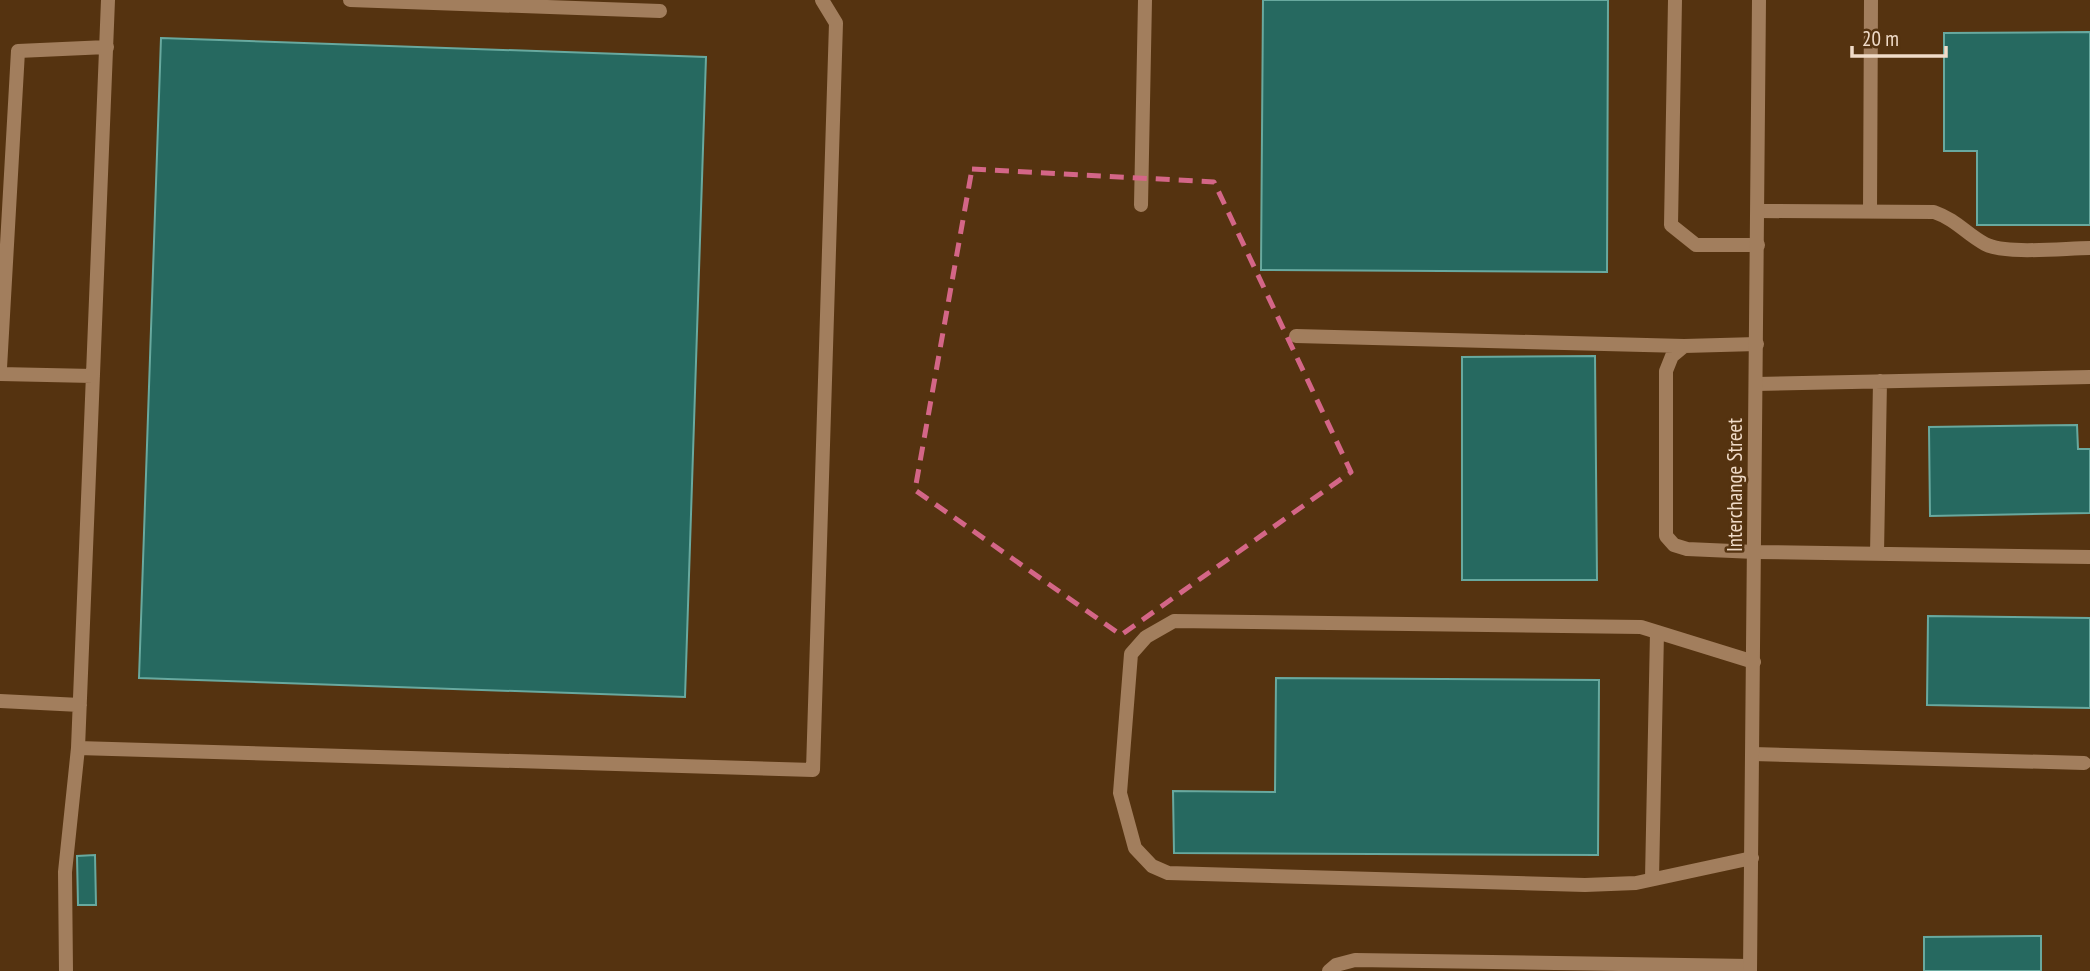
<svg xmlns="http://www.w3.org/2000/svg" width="2090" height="971" viewBox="0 0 2090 971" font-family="'PT Sans Narrow',sans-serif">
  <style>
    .building { fill: #266960; stroke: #68a99f; stroke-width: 2 }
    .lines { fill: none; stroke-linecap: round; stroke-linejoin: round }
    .service { stroke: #a27e5d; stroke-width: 14 }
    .minor { stroke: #a27e5d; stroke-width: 14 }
    .marked { fill: none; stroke: #d46687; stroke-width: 5; stroke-dasharray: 14 9; stroke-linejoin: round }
    .labels { text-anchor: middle; stroke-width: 5; stroke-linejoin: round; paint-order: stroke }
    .street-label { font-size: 21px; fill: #f0dbc8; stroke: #553310 }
  </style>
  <rect width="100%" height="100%" fill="#553310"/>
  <path class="building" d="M1263,0H1608L1607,272L1261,270Z
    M2090,32V225H1977V151H1944V33Z
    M161,38L706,57L685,697L139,678Z
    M1595,356L1597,580H1462V357Z
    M2077,425L2078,449H2090V513L1930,516L1929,427Z
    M1928,616L2090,618V708L1927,705Z
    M1276,678L1599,680L1598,855L1174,853L1173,791L1275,792Z
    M95,855L96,905H78L77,856Z
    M2041,936V971H1924V937Z"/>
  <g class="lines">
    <path class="service" d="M350,0L660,11
      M1675,0L1671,225L1696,245H1758
      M1141,205L1145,0
      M1758,211L1934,212C1957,220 1966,234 1985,244C2006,255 2065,248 2090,248
      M1870,211L1871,0
      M1296,336L1684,346
      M1757,344L1684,346L1672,356L1666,371V536L1674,545L1687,549L1755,552L2090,557
      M0,368L18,51L107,47
      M0,374L93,376
      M1756,384L2090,377
      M1877,554L1880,381
      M0,701L80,705
      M78,748L813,770L836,23L822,0
      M1753,754L2084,763
      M1752,858L1636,883L1585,885L1168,873L1152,866L1135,848L1120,793L1131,654L1146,637L1174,621L1641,627L1754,662
      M1652,879L1657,632
      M66,971L65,872L78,748L108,0
      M1329,971L1336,965L1355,960L1750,966"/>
    <path class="minor" d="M1750,971L1759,0"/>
  </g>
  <path class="marked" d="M972,169L1214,182L1351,472L1121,635L915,490Z"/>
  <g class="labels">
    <g class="street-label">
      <text transform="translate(1735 485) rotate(-90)" y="7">Interchange Street</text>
    </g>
  </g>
  <path d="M1852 46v10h94v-10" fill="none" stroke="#f0dbc8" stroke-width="3.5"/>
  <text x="1862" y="46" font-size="21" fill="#f0dbc8" stroke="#553310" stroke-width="5" paint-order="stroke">20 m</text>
</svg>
